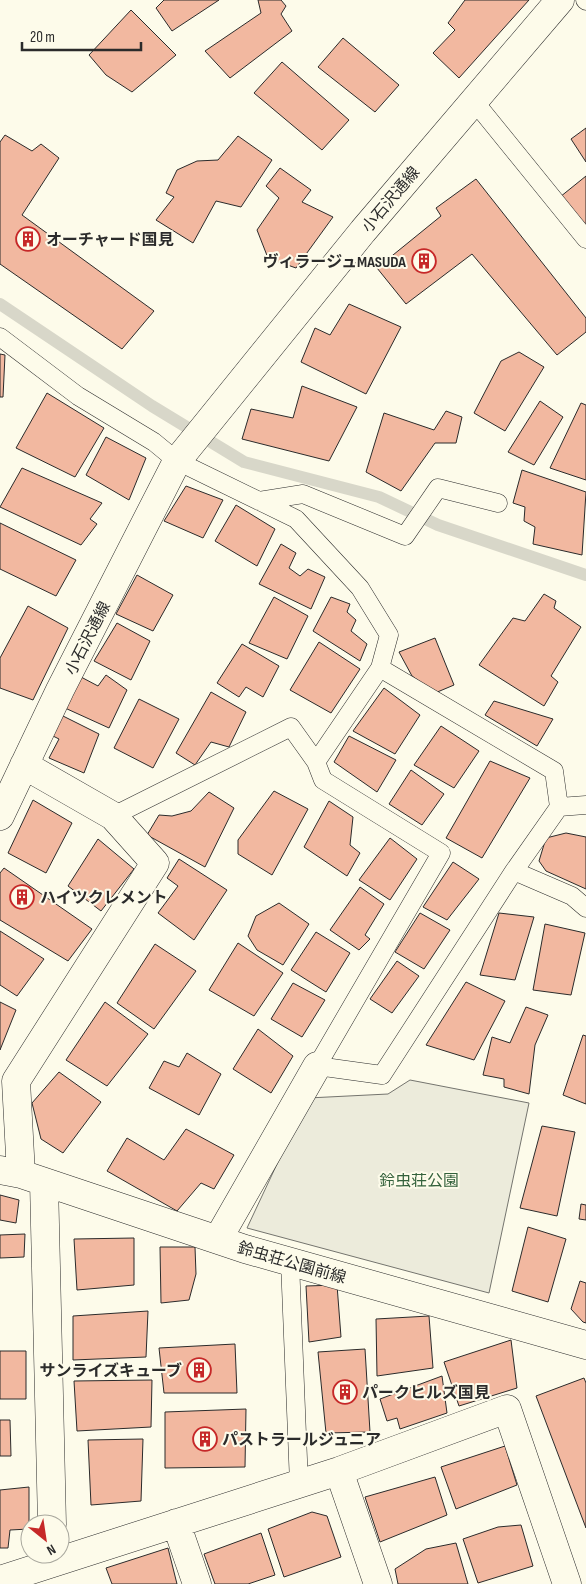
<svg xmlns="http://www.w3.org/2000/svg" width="586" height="1584" viewBox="0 0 586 1584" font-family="'Sofia Sans Condensed','Noto Sans JP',sans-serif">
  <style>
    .green { fill: #ecebdb; stroke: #74746e }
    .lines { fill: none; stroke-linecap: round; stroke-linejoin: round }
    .stream { stroke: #d8d7c9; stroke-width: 12 }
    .building { fill: #f2b8a0; stroke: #2b2b2b }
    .lane-casing { stroke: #2b2b2b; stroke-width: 19 }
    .street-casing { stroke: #2b2b2b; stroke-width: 29 }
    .lane { stroke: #fdfbea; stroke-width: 18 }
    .street { stroke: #fdfbea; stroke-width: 28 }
    .labels { text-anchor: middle; stroke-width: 4; stroke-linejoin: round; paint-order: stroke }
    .street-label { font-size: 16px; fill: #2b2b2b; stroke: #fdfbea }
    .poi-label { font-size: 16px; font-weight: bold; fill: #2b2b2b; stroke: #fdfbea; text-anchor: start }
    .park-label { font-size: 16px; fill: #34623c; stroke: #fdfbea }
  </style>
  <rect width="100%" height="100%" fill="#fdfbea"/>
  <path class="green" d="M410,1080L529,1103L489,1293L247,1228L308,1098L388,1094Z"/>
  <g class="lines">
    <path class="stream" d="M0,304L152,406L244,462L379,497L438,525L586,575"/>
  </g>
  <path class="building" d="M164,0H219L172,31L156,8Z
    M258,0H281L286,6L281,14L292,31L230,78L205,51L261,13Z
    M465,0H529L459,78L433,53L455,30L448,23Z
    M131,10L176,55L132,92L106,75L89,55Z
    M343,38L399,85L375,112L318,67Z
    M282,62L349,120L322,150L254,93Z
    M586,128V162L571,139Z
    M5,135L32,151L41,144L59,158L22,215L154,311L122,349L0,264V142Z
    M238,136L272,160L241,207L216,201L193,243L156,220L174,197L166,193L177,170L197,161L218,160Z
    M280,168L311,190L302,202L333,217L296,268L268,258L257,230L279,198L266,186Z
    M586,176V228L560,197Z
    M476,179L586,318V332L557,355L472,254L406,304L377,268L441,216L436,208Z
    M349,304L401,327L366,394L301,362L315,328L330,335Z
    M519,352L544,367L505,431L474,413L501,361Z
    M0,354L5,355L3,397H0Z
    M302,386L357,407L329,461L242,439L251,409L293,418Z
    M47,393L104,428L75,477L16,448Z
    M540,401L563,417L534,465L508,452Z
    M581,403L586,405V480L550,468Z
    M446,411L462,417L456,443H435L401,491L366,472L384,413L434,430Z
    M106,437L146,458L129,500L86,475Z
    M22,468L102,503L90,519L97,524L81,545L0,507Z
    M522,470L586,492L582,555L533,544L535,527L524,521L525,507L513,503Z
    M186,486L223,500L203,538L164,521Z
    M236,505L275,529L257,566L215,541Z
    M0,523L76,560L56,596L0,569Z
    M281,544L296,553L289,568L300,576L308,569L325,577L311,609L259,584Z
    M137,575L173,595L153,631L116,614Z
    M544,594L556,601L554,608L581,627L551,676L558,682L544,706L479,665L513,618L525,621Z
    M274,597L308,616L287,659L249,643Z
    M331,597L350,604L347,612L356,620L351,631L367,644L360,661L313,631Z
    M28,606L68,628L33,700L0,688V658Z
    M117,623L150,641L131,680L94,661Z
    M435,638L454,685L435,693L412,676L399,652Z
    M319,642L360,669L331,713L290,690Z
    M242,644L279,666L263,697L246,687L239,697L217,683Z
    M106,675L127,690L109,728L65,708L81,677L98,686Z
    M384,688L420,715L395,754L353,731Z
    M211,692L246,712L229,747L211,742L195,765L176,753Z
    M139,699L179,719L153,768L114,748Z
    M494,701L553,719L537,746L485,715Z
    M61,715L99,734L84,773L49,758L59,739L51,735Z
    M441,726L479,751L454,788L414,765Z
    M349,736L396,760L377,792L334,762Z
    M490,761L530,778L482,858L446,838Z
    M411,770L444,794L422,825L389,804Z
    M274,791L308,809L272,875L238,854V840Z
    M209,792L234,808L205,867L147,835L159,815L172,816L191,811Z
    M33,800L72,823L46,873L8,853Z
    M329,801L353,817L350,845L360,853L347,876L304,847Z
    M566,833L586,837V889L546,871L539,861L546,838Z
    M390,838L417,859L390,900L359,880Z
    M98,839L134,869L101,911L68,886Z
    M179,859L227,890L194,940L158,913L178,886L167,878Z
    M453,862L479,879L447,920L423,907Z
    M4,868L92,929L68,961L0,920V873Z
    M360,887L384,904L365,935L370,939L359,950L330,930Z
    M279,903L309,924L283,965L257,950L248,936L256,916Z
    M420,913L450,930L424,969L395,952Z
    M499,913L534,917L515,980L480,975Z
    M545,924L585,933L571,995L533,990Z
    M0,931L44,959L17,996L0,985Z
    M316,932L350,953L326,992L291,970Z
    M238,943L283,973L254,1016L209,990Z
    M155,944L196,971L154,1029L117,1003Z
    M397,961L419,976L392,1013L370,999Z
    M466,982L505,1001L474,1060L426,1045Z
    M293,983L325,1000L302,1037L271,1019Z
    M0,1002L16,1010L0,1050Z
    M105,1002L148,1034L107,1086L66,1060Z
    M526,1007L548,1015L535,1045L529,1094L504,1087V1079L483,1075L492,1037L510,1043Z
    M258,1029L293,1056L271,1093L233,1069Z
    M583,1035L586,1036V1104L563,1095Z
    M187,1053L221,1074L199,1115L149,1088L164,1061L179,1067Z
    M59,1072L101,1102L63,1153L41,1139L32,1103Z
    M542,1126L575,1132L557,1216L520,1208Z
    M186,1129L234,1155L214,1189L201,1183L177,1211L107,1171L127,1138L164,1160Z
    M0,1195L19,1200L16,1223L0,1220Z
    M581,1204L586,1205V1220L579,1219Z
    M528,1227L566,1239L548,1302L512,1291Z
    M25,1234L24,1257L0,1258V1235Z
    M134,1238V1285L77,1290L74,1239Z
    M160,1247H195L196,1274L189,1300L161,1303Z
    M580,1281L586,1283V1323L583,1322L571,1309Z
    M337,1285L341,1337L309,1342L306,1286Z
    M148,1311L146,1357L73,1360V1316Z
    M429,1316L433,1368L377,1376L376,1319Z
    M511,1340L517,1388L459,1406L444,1362Z
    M235,1344L237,1393H164L159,1348Z
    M365,1349L370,1432L326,1433L318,1352Z
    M0,1351H26V1399H0Z
    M442,1376L447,1413L400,1429L397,1418L387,1421L380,1399Z
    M584,1378L586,1383V1528L536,1396Z
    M152,1380L151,1427L77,1431L74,1381Z
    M246,1409L245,1467L165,1468V1412Z
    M0,1420H10L11,1456H0Z
    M143,1439L141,1501L91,1505L88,1440Z
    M505,1446L517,1485L456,1509L441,1467Z
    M435,1477L447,1515L380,1542L365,1497Z
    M29,1487V1529L10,1530L8,1548H0V1490Z
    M312,1512L327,1516L341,1557L284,1577L268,1529Z
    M521,1525L533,1566L478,1583L463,1539L498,1527Z
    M261,1533L275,1575L248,1584H215L204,1554Z
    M456,1543L468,1584H398L395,1569L426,1549Z
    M168,1548L177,1584H112L106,1568Z"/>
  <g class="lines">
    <g class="lane-casing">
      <path id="lane" d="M585,0L586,1
        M474,101L586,239
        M0,337L78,396L154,442L177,461L296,519L360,588L389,635L380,668L316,762L291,727L113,816
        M259,501L303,494L405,536L438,488L498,503
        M316,762L323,780L441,853L317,1066L382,1075L514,871L559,807L554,771L380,668
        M559,807L586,805
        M514,871L572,896L586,908
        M290,1262L299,1484"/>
    </g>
    <g class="street-casing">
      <path id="street" d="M0,816L60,690L177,461L363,231L560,0
        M0,1170L21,1174L245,1249L586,1345
        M21,1174L16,1081L155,863L113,816L24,765
        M44,1182L52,1524
        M218,1239L317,1066
        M339,1471L378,1584
        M176,1523L197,1584
        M0,1580L339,1471L507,1409L567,1584"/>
    </g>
    <use href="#lane" class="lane"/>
    <use href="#street" class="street"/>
  </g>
  <defs>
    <g id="building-ring" transform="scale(1.25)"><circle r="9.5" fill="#fdfbea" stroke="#c62828" stroke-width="1.5"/><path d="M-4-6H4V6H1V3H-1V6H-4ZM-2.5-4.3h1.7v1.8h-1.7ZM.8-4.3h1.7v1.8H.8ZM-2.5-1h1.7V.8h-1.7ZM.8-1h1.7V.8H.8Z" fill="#c62828"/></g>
  </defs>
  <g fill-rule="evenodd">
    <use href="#building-ring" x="28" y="239"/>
    <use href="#building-ring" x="424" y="261"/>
    <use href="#building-ring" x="22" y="897"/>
    <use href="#building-ring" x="199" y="1370"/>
    <use href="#building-ring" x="345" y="1392"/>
    <use href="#building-ring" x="205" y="1439"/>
  </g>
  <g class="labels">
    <g class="street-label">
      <text transform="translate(390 199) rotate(-50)" y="6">小石沢通線</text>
      <text transform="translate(87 638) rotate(-63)" y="6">小石沢通線</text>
      <text transform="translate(292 1262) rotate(16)" y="6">鈴虫荘公園前線</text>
    </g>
    <g class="poi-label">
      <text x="46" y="245">オーチャード国見</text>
      <text x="406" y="267" text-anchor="end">ヴィラージュMASUDA</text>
      <text x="40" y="903">ハイツクレメント</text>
      <text x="182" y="1376" text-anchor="end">サンライズキューブ</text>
      <text x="362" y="1398">パークヒルズ国見</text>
      <text x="222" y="1445">パストラールジュニア</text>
    </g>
    <g class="park-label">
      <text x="419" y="1186">鈴虫荘公園</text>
    </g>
  </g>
  <g transform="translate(45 1539) rotate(150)"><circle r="24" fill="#fdfbea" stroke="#a9a89e"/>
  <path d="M0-4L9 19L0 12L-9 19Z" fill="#c62828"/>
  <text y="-8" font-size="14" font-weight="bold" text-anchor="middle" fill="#2b2b2b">N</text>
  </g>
  <path d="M22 42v8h119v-8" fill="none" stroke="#2b2b2b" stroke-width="2.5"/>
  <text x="30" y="42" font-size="15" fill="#2b2b2b" stroke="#fdfbea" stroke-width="4" paint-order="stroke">20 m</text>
</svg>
